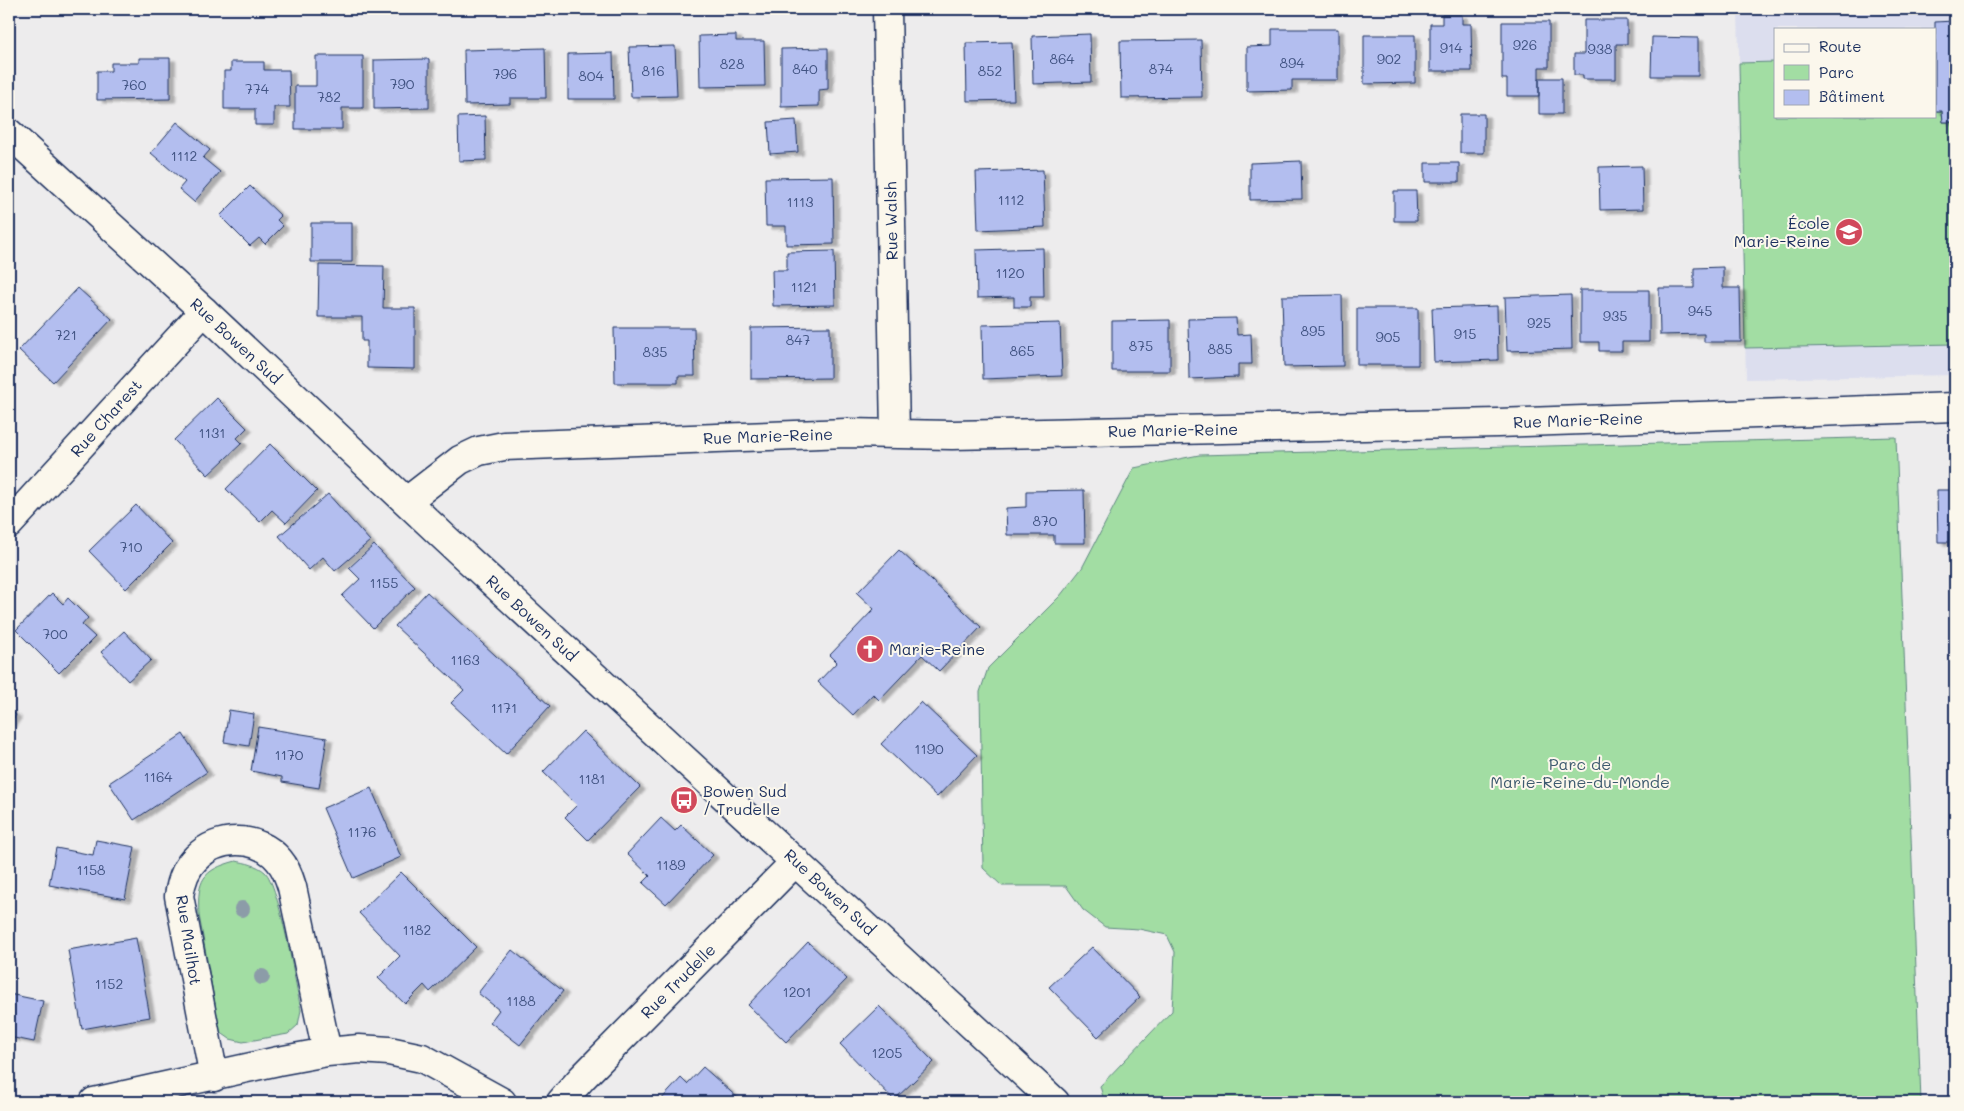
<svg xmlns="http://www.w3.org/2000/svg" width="1964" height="1111" viewBox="0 0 1964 1111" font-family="Mali,sans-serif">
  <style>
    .built { fill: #dcdeee; fill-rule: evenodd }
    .green { fill: #a2dda3; stroke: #5e8680 }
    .building { fill: #b3beef; stroke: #1b2f5e; filter: url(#shadow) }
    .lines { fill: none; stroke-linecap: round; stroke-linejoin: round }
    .minor-casing { stroke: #1b2f5e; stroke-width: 31 }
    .tertiary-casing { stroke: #1b2f5e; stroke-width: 31 }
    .minor { stroke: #fbf7ec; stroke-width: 28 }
    .tertiary { stroke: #fbf7ec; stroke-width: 28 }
    .tree { fill: #8c9ca8 }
    .labels { text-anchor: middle; stroke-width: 4; stroke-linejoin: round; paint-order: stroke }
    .number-label { font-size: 14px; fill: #415382 }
    .street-label { font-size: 16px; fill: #1b2f5e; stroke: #fbf7ec }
    .poi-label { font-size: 16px; fill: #1b2f5e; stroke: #fbf7ec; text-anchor: start }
    .park-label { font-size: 16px; fill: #3d5a6f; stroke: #fbf7ec }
  </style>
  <defs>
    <filter id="shadow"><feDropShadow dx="5.5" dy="3" stdDeviation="1" flood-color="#0004"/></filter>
  </defs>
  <rect width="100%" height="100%" fill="#edeced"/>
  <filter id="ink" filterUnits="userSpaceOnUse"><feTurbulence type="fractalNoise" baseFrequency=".02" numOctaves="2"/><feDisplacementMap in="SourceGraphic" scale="10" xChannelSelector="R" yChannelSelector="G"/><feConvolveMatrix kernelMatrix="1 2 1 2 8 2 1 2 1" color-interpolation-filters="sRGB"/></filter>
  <g filter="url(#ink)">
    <path class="built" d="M1738,9H1955V375L1746,379ZM1775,29H1935V116H1775Z"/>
    <path class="green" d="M1775,62V116H1935V111H1942L1943,122H1955V344L1745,348L1739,63Z
      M1896,437L1921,1102H1109L1103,1097L1100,1086L1172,1011L1175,952L1167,935L1139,929L1105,927L1083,910L1066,886H1002L983,868L980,692L988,668L1060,596L1082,568L1134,468L1199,455Z
      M236,861C246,863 257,865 265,872C279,885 296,986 301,1010L298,1025L288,1034L243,1042L230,1039L220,1032L199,915C197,880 202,870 236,861Z"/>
    <path class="building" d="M1442,15H1462V24H1471L1472,71H1430V24H1442Z
      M1584,20H1627V44H1616V79H1583V75H1574V54H1584Z
      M1954,21H1955V122H1943L1942,111H1935V22Z
      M1502,22H1549V67H1539V96H1507V79H1502Z
      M1272,29H1338V80H1292V90L1247,91V47L1272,46Z
      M1090,34L1091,82L1033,84L1032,36Z
      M736,35V41H764L765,86L700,87L699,36Z
      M1364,35H1415V83L1364,84Z
      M1652,37L1698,38V76H1651Z
      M1201,40L1202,97L1121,98L1120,41Z
      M1012,42L1014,100L967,101L966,43Z
      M675,46L677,96L631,97L629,47Z
      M545,48L546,98H510V104L465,105L464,50Z
      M828,48V89L819,90V106L781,107V49Z
      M613,53L614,99H568V54Z
      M316,56H363V108H342V129H295V86H316Z
      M139,58H170V99L97,100V71H111V63H139Z
      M429,59V108L374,109V60Z
      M231,62H264V70H289L290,107H274V125H255V109H224V71H231Z
      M1539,78H1562V114H1539Z
      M1460,114H1484V153H1460Z
      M485,116L486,160L459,161L458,117Z
      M796,120L798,152L770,154L768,122Z
      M177,122L210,150L203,158L220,172L194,202L179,189L185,182L151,153Z
      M1301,161L1302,199L1250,200V163Z
      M1425,163H1459V182H1425Z
      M1642,166L1643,209L1600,210L1599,167Z
      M1043,170L1045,227L978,230L976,172Z
      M833,177L834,244L786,245V226H766L765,178Z
      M250,186L281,216L277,220L283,226L265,244L259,238L250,246L220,216Z
      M1394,191H1416L1417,221H1394Z
      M311,223H352V262H311Z
      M1043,248L1044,297H1030V307H1014V297L977,298L976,250Z
      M834,251L835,305L773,306L772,270H787V252Z
      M319,265L384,266L383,308H415V369L367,368V341H362V317H318Z
      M1723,267V288H1740L1741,342H1704V334L1660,335L1659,288H1694V268Z
      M78,288L112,319L53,382L19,350Z
      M1580,290H1649V342H1622V351H1599V342H1580Z
      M1342,295L1343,366L1284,367L1282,296Z
      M1571,295L1572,349L1507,351L1505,297Z
      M1497,306L1498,360L1434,362L1432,308Z
      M1357,308H1418V365H1357Z
      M1236,318L1237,335L1251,334L1252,364H1238V377L1189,379L1188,319Z
      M1170,320V371H1112V321Z
      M1060,323L1062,376L983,379L982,325Z
      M830,327V378L751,379V328Z
      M614,328H694L695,376H678V383H615Z
      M217,398L247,428L237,438L242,443L208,475L174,440Z
      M270,444L317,491L286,523L272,510L260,522L226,489Z
      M1084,490L1085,543H1054V535H1007L1006,508L1026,507V491Z
      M1937,490H1955V542H1938Z
      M328,494L370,541L335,571L323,557L309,570L279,536Z
      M136,505L172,543L126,589L89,551Z
      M374,545L415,587L373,628L342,596L360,579L349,568Z
      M899,550L981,627L939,671L922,655L879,700L873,694L853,715L818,682L837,662L830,655L874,609L857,593Z
      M427,592L550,706L506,754L451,703L464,690L395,626Z
      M52,593L63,604L68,598L88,618L82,625L95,637L59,673L16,630Z
      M124,631L151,660L128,681L101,652Z
      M921,702L977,755L937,797L881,744Z
      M9,709L16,715L9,725Z
      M229,710L254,714L249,746L224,742Z
      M258,727L327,738L319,788L282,782V777L251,771Z
      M583,731L640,787L588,840L565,817L577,805L543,772Z
      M183,734L207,772L134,820L109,783Z
      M371,788L401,857L353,878L323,808Z
      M661,818L675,831L681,825L713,855L666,904L643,883L650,876L627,854Z
      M96,840L135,847L125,899L49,885L56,848L93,855Z
      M401,872L476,947L430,992L424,985L405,1004L378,978L400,956L359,913Z
      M136,938L150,1017L82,1029L68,950Z
      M808,942L847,979L786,1042L748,1005Z
      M1092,947L1140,997L1098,1037L1049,987Z
      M512,950L563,991L520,1045L490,1022L499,1010L478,993Z
      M9,994L43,1001L34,1042L9,1037Z
      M879,1006L934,1062L894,1100L840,1044Z
      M703,1067L739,1099L736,1102H659L681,1078L687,1084Z"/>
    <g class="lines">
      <g class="minor-casing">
        <path id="minor" d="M887,9L895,434
          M407,501L460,460L479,451L504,446L846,433L952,435L1498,423L1955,407
          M9,524L204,311
          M214,1077L179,896C181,882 185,868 196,858C218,835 258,835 279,860C286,868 289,877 292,887L327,1052
          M94,1102L278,1061L327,1052L359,1049L389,1051L422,1058L502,1102
          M561,1102L582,1078L796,861"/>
      </g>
      <g class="tertiary-casing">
        <path id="tertiary" d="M9,133L204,311L446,539L1055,1102"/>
      </g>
      <use href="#minor" class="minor"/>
      <use href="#tertiary" class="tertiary"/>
    </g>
    <g class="tree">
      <circle cx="242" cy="909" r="8"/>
      <circle cx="262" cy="977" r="8"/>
    </g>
  </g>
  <defs>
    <g id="school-disc" transform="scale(1.4375)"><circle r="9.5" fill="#d1495b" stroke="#fbf7ec"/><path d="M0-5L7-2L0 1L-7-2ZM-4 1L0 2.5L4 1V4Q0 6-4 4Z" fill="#fff"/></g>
    <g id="church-disc" transform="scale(1.4375)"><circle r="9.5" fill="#d1495b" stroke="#fbf7ec"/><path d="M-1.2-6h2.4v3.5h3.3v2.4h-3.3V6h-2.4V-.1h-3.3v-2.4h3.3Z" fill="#fff"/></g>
    <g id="bus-disc" transform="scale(1.4375)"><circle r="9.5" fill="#d1495b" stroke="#fbf7ec"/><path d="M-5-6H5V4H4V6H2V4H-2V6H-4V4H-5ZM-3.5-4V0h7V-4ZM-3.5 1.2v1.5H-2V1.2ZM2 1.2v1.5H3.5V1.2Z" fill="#fff"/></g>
  </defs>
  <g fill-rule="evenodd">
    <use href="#school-disc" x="1849" y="232"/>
    <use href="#church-disc" x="870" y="649"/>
    <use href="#bus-disc" x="684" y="800"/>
  </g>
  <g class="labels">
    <g class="number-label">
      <text x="1525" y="50">926</text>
      <text x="1451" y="53">914</text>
      <text x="1600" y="54">938</text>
      <text x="1062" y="64">864</text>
      <text x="1389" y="64">902</text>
      <text x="1292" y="68">894</text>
      <text x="732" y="69">828</text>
      <text x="805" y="74">840</text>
      <text x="1161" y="74">874</text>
      <text x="653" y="76">816</text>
      <text x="990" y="76">852</text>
      <text x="505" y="79">796</text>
      <text x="591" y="81">804</text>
      <text x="402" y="89">790</text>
      <text x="134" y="90">760</text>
      <text x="257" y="94">774</text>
      <text x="329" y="102">782</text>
      <text x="184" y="161">1112</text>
      <text x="1011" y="205">1112</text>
      <text x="800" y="207">1113</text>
      <text x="1010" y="278">1120</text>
      <text x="804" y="292">1121</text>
      <text x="1700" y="316">945</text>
      <text x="1615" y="321">935</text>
      <text x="1539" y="328">925</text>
      <text x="1313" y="336">895</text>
      <text x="1465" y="339">915</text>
      <text x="66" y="340">721</text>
      <text x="1388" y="342">905</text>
      <text x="798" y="345">847</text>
      <text x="1141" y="351">875</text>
      <text x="1220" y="354">885</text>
      <text x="1022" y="356">865</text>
      <text x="655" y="357">835</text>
      <text x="212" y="438">1131</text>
      <text x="1045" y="526">870</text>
      <text x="131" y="552">710</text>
      <text x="384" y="588">1155</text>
      <text x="55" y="639">700</text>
      <text x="465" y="665">1163</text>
      <text x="504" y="713">1171</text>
      <text x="929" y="754">1190</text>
      <text x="289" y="760">1170</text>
      <text x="158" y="782">1164</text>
      <text x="592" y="784">1181</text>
      <text x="362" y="837">1176</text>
      <text x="671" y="870">1189</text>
      <text x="91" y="875">1158</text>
      <text x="417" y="935">1182</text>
      <text x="109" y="989">1152</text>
      <text x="797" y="997">1201</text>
      <text x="521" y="1006">1188</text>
      <text x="887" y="1058">1205</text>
    </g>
    <g class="street-label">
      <text transform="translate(891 221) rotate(-91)" y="6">Rue Walsh</text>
      <text transform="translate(236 341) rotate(43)" y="6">Rue Bowen Sud</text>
      <text transform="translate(106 418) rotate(-48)" y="6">Rue Charest</text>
      <text transform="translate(1578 420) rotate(-2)" y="6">Rue Marie-Reine</text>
      <text transform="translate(1173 430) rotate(-1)" y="6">Rue Marie-Reine</text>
      <text transform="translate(768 436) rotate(-2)" y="6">Rue Marie-Reine</text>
      <text transform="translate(532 618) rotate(43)" y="6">Rue Bowen Sud</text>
      <text transform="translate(830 892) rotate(43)" y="6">Rue Bowen Sud</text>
      <text transform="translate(189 940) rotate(81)" y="6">Rue Mailhot</text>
      <text transform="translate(678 981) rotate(-45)" y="6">Rue Trudelle</text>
    </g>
    <g class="poi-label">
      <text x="1830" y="229" text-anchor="end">École<tspan x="1830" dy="18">Marie-Reine</tspan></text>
      <text x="889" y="655">Marie-Reine</text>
      <text x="703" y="797">Bowen Sud<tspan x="703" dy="18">/ Trudelle</tspan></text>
    </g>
    <g class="park-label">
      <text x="1580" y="770">Parc de<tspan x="1580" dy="18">Marie-Reine-du-Monde</tspan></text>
    </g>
  </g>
  <rect width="1964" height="1111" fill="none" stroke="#fbf7ec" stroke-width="30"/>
  <rect x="15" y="15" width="1934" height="1081" fill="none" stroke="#1b2f5e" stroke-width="2" filter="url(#ink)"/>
  <rect x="1774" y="28" width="162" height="90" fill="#fbf7ec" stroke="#a1a7b3"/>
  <rect x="1784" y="44" width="25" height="8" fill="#fbf7ec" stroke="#a1a7b3"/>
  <text x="1819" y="52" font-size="15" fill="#1b2f5e">Route</text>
  <rect x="1784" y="65" width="25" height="15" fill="#a2dda3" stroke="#a1a7b3"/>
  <text x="1819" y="78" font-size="15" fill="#1b2f5e">Parc</text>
  <rect x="1784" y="90" width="25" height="15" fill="#b3beef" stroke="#a1a7b3"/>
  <text x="1819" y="102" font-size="15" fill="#1b2f5e">Bâtiment</text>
</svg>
